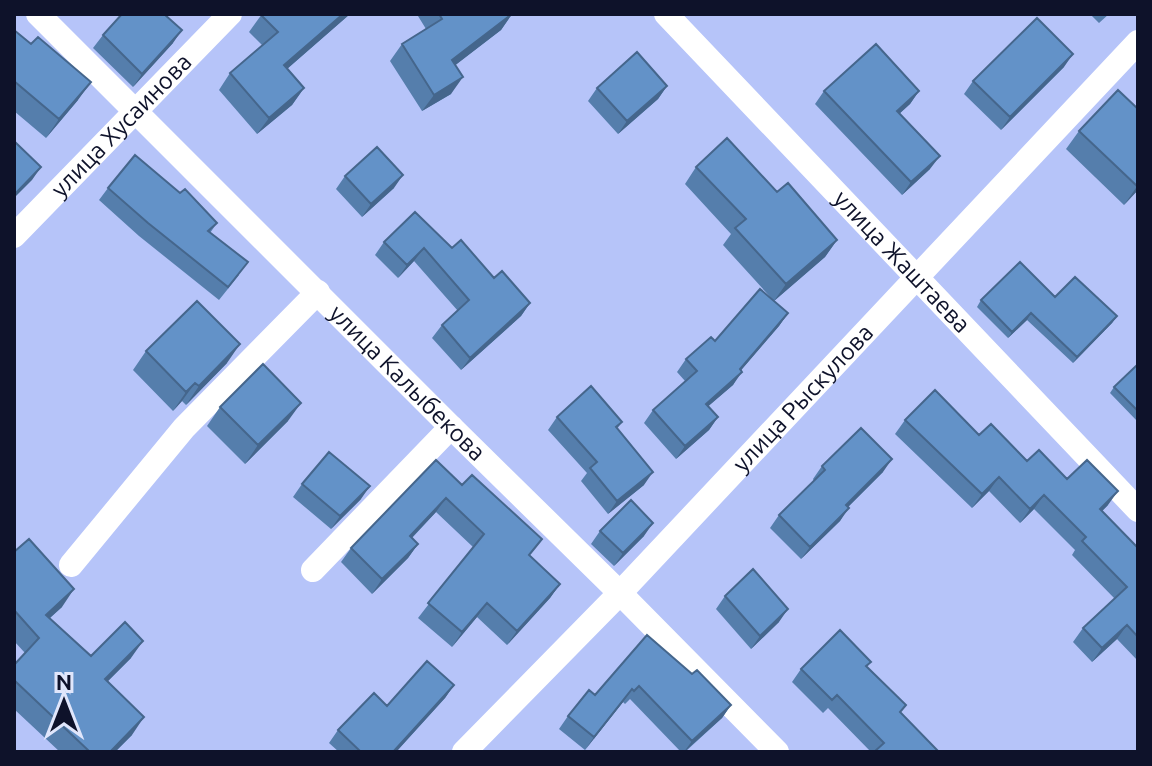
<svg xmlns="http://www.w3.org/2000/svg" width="1152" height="766" viewBox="0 0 1152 766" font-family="Ubuntu,sans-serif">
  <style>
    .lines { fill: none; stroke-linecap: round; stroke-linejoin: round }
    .street { stroke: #fff; stroke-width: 24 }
    .wall { fill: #557eac }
    .shaded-wall { fill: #45668c }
    .building { fill: #6392c8; stroke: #45668c; stroke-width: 2 }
    .labels { text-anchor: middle; stroke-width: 7; stroke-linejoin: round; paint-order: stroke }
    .street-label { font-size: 24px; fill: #0e122a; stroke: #e0e6fb }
  </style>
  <rect width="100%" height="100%" fill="#b6c4f9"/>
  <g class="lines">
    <g class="street">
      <path id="s1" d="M38,14L451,427L620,593L777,752"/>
      <path id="s2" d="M666,14L1138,510"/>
      <path id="s3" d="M14,236L230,14"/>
      <path d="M71,565L184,428L318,292"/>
      <path d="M313,570L451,427"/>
      <path id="s4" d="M464,752L620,593L1138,42"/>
    </g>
  </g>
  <path class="wall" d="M262,14H350L287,69L304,88L292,105L257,134L219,90L230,73L262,45L249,32Z
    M420,14H512L501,30L455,65L451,94L422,111L390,61L402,44L426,29L418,16Z
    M1090,14H1109L1099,23Z
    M14,30L78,100L46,138L14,111Z
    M103,35L173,43L133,87L93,48Z
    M1064,67L1001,130L964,94L973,81Z
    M667,86L658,99L618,134L588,101L597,88Z
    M824,91H919L910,104L899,114L930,169L902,195L815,104Z
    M1138,109V190L1124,205L1066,149L1079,131Z
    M696,167L777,192L837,240L825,257L774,301L788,313L779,326L741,370L733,385L708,406L718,417L709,430L676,459L644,423L653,410L685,381L677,372L686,359L715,341L773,300L723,245L731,234L685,184Z
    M345,176L394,188L362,217L336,189Z
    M108,188L217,223L210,233L239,275L219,300L139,236L99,200Z
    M384,242L452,248L530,303L521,316L461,370L432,338L442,325L458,311L414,261L398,278L375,255Z
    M1055,297L1117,316L1112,323L1073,363L1027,320L1008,338L977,307L981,300Z
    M146,351L227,363L186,405L182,401L173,411L133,370Z
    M1138,364V422L1110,393L1114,387Z
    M220,407L288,421L245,464L207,426Z
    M557,417L622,422L617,429L644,485L608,514L581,481L587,473L548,430Z
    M905,420L979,435L1027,461L1067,479L1108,505L1102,511L1138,548V661L1117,639L1092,662L1073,642L1083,628L1115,599L1072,555L1075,550L1034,509L1020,523L989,491L972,508L895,434Z
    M436,460L530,556L560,584L550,598L507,645L477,617L452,647L418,618L473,547L436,512L412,538L418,544L408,558L372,594L341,562L351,548Z
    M822,466L883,472L848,507L840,521L801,559L770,528L779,515L814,481L813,479Z
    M302,484L361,499L331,529L293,497Z
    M600,531L644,536L614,566L591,544Z
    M14,552L62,607L50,618L91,656L131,658L108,681L132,735L115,752H60L14,709V665L25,653L14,641Z
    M725,596L779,622L751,649L716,609Z
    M871,662L867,667L901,713L939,752H871L828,708L823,713L792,682L801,669Z
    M692,674L731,705L722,718L685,752H681L630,699L625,704L623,702L585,750L559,729L568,716L595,695Z
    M454,685L445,698L396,752H339L329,743L338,730L387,706Z"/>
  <path class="shaded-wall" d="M343,14H350L272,82L284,65Z
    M512,14L501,30L440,77L452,60Z
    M182,30L173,43L133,87L142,74Z
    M1073,54L1064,67L1001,130L1010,117Z
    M463,77L451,94L422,111L434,95Z
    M91,82L78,100L46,138L59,119Z
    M667,86L658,99L618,134L627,121Z
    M304,88L292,105L257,134L269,118Z
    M919,91L910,104L888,124L897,111Z
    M940,156L930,169L902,195L911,182Z
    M41,167L32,180L14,198V195Z
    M403,175L394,188L362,217L371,204Z
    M1138,185V190L1124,205Z
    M837,240L825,257L774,301L786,284Z
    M424,248L414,261L398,278L407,265Z
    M530,303L521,316L461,370L470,358Z
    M788,313L779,326L731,382L740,369Z
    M1031,313L1027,320L1008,338L1012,332Z
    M1117,316L1112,323L1073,363L1077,357Z
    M240,344L227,363L186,405L199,386Z
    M742,372L733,385L697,416L706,404Z
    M195,383L182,401L173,411L186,392Z
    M301,403L288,421L245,464L258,445Z
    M718,417L709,430L676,459L685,446Z
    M892,459L883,472L837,518L846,505Z
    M653,472L644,485L608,514L617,501Z
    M999,477L989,491L972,508L982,494Z
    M370,486L361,499L331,529L340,516Z
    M1118,491L1108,505L1090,523L1100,509Z
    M1044,495L1034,509L1020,523L1030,509Z
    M446,498L436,512L400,550L410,536Z
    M849,508L840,521L801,559L810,547Z
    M653,523L644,536L614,566L623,553Z
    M418,544L408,558L372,594L382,579Z
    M560,584L550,598L507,645L517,631Z
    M74,589L62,607L34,632L46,615Z
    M487,603L477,617L452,647L462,632Z
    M788,609L779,622L751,649L760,636Z
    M1127,625L1117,639L1092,662L1102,648Z
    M143,641L131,658L93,696L105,679Z
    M454,685L445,698L396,752H393Z
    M632,689L623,702L585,750L594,737Z
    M731,705L722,718L684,752L692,741Z
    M144,717L132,735L115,752H110Z"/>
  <path class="building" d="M122,14H164L182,30L142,74L103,35Z
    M262,14H343L284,65L304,88L269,118L230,73L278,32L261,15Z
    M439,14H512L452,60L463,77L434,95L402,44L442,19Z
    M1037,18L1073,54L1010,117L973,81Z
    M14,30L31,44L38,37L91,82L59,119L14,81Z
    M876,44L919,91L897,111L940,156L911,182L824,91Z
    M637,52L667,86L627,121L597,88Z
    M1118,90L1138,109V185L1137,186L1079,131Z
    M727,138L777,192L788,183L837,240L786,284L735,228L746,219L696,167Z
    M14,141L41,167L14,195Z
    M377,147L403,175L371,204L345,176Z
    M135,155L180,193L185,189L217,223L208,231L248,262L228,287L148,223L108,188Z
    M415,212L452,248L461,240L494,278L502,271L530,303L470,358L442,325L469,300L424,248L407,265L384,242Z
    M1020,262L1055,297L1075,277L1117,316L1077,357L1031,313L1012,332L981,300Z
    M760,289L788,313L740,369L742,372L706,404L718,417L685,446L653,410L697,371L686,359L711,337L715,341Z
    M197,301L240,344L199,386L195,383L186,392L146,351Z
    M263,364L301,403L258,445L220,407Z
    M1138,364V411L1114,387Z
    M591,386L622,422L616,427L653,472L617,501L590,468L597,462L557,417Z
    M935,390L979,435L991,424L1027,461L1039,450L1067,479L1087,460L1118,491L1100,509L1138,548V637L1127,625L1102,648L1083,628L1127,587L1082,541L1086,537L1044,495L1030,509L999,477L982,494L905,420Z
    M861,428L892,459L846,505L849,508L810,547L779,515L825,470L822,466Z
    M329,452L370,486L340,516L302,484Z
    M436,460L462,485L472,475L542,539L529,555L560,584L517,631L487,603L462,632L428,603L484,534L446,498L410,536L418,544L382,579L351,548Z
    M631,500L653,523L623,553L600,531Z
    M29,539L74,589L46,615L91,656L125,622L143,641L105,679L144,717L110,752H90L14,680V665L39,638L14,610V552Z
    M753,569L788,609L760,636L725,596Z
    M840,630L871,662L866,666L906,705L900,712L939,752H874L884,743L837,695L832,700L801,669Z
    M647,635L692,674L697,670L731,705L692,741L639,686L634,691L632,689L594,737L568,716L589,690L595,695Z
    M427,661L454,685L393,752H361L338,730L374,693L387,706Z"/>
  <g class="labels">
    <g class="street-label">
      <text dy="8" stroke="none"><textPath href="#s3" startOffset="154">улица Хусаинова</textPath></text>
      <text dy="8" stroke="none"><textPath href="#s2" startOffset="342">улица Жаштаева</textPath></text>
      <text dy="8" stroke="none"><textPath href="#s1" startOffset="522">улица Калыбекова</textPath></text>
      <text dy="8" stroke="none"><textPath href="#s4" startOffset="490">улица Рыскулова</textPath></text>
    </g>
  </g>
  <rect width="1152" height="766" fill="none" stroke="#0e122a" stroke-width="32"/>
  <g transform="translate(64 702)" stroke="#e0e6fb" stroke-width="6" paint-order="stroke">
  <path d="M0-6L14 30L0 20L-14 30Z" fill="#0e122a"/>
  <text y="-12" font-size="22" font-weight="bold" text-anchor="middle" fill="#0e122a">N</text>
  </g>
</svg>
